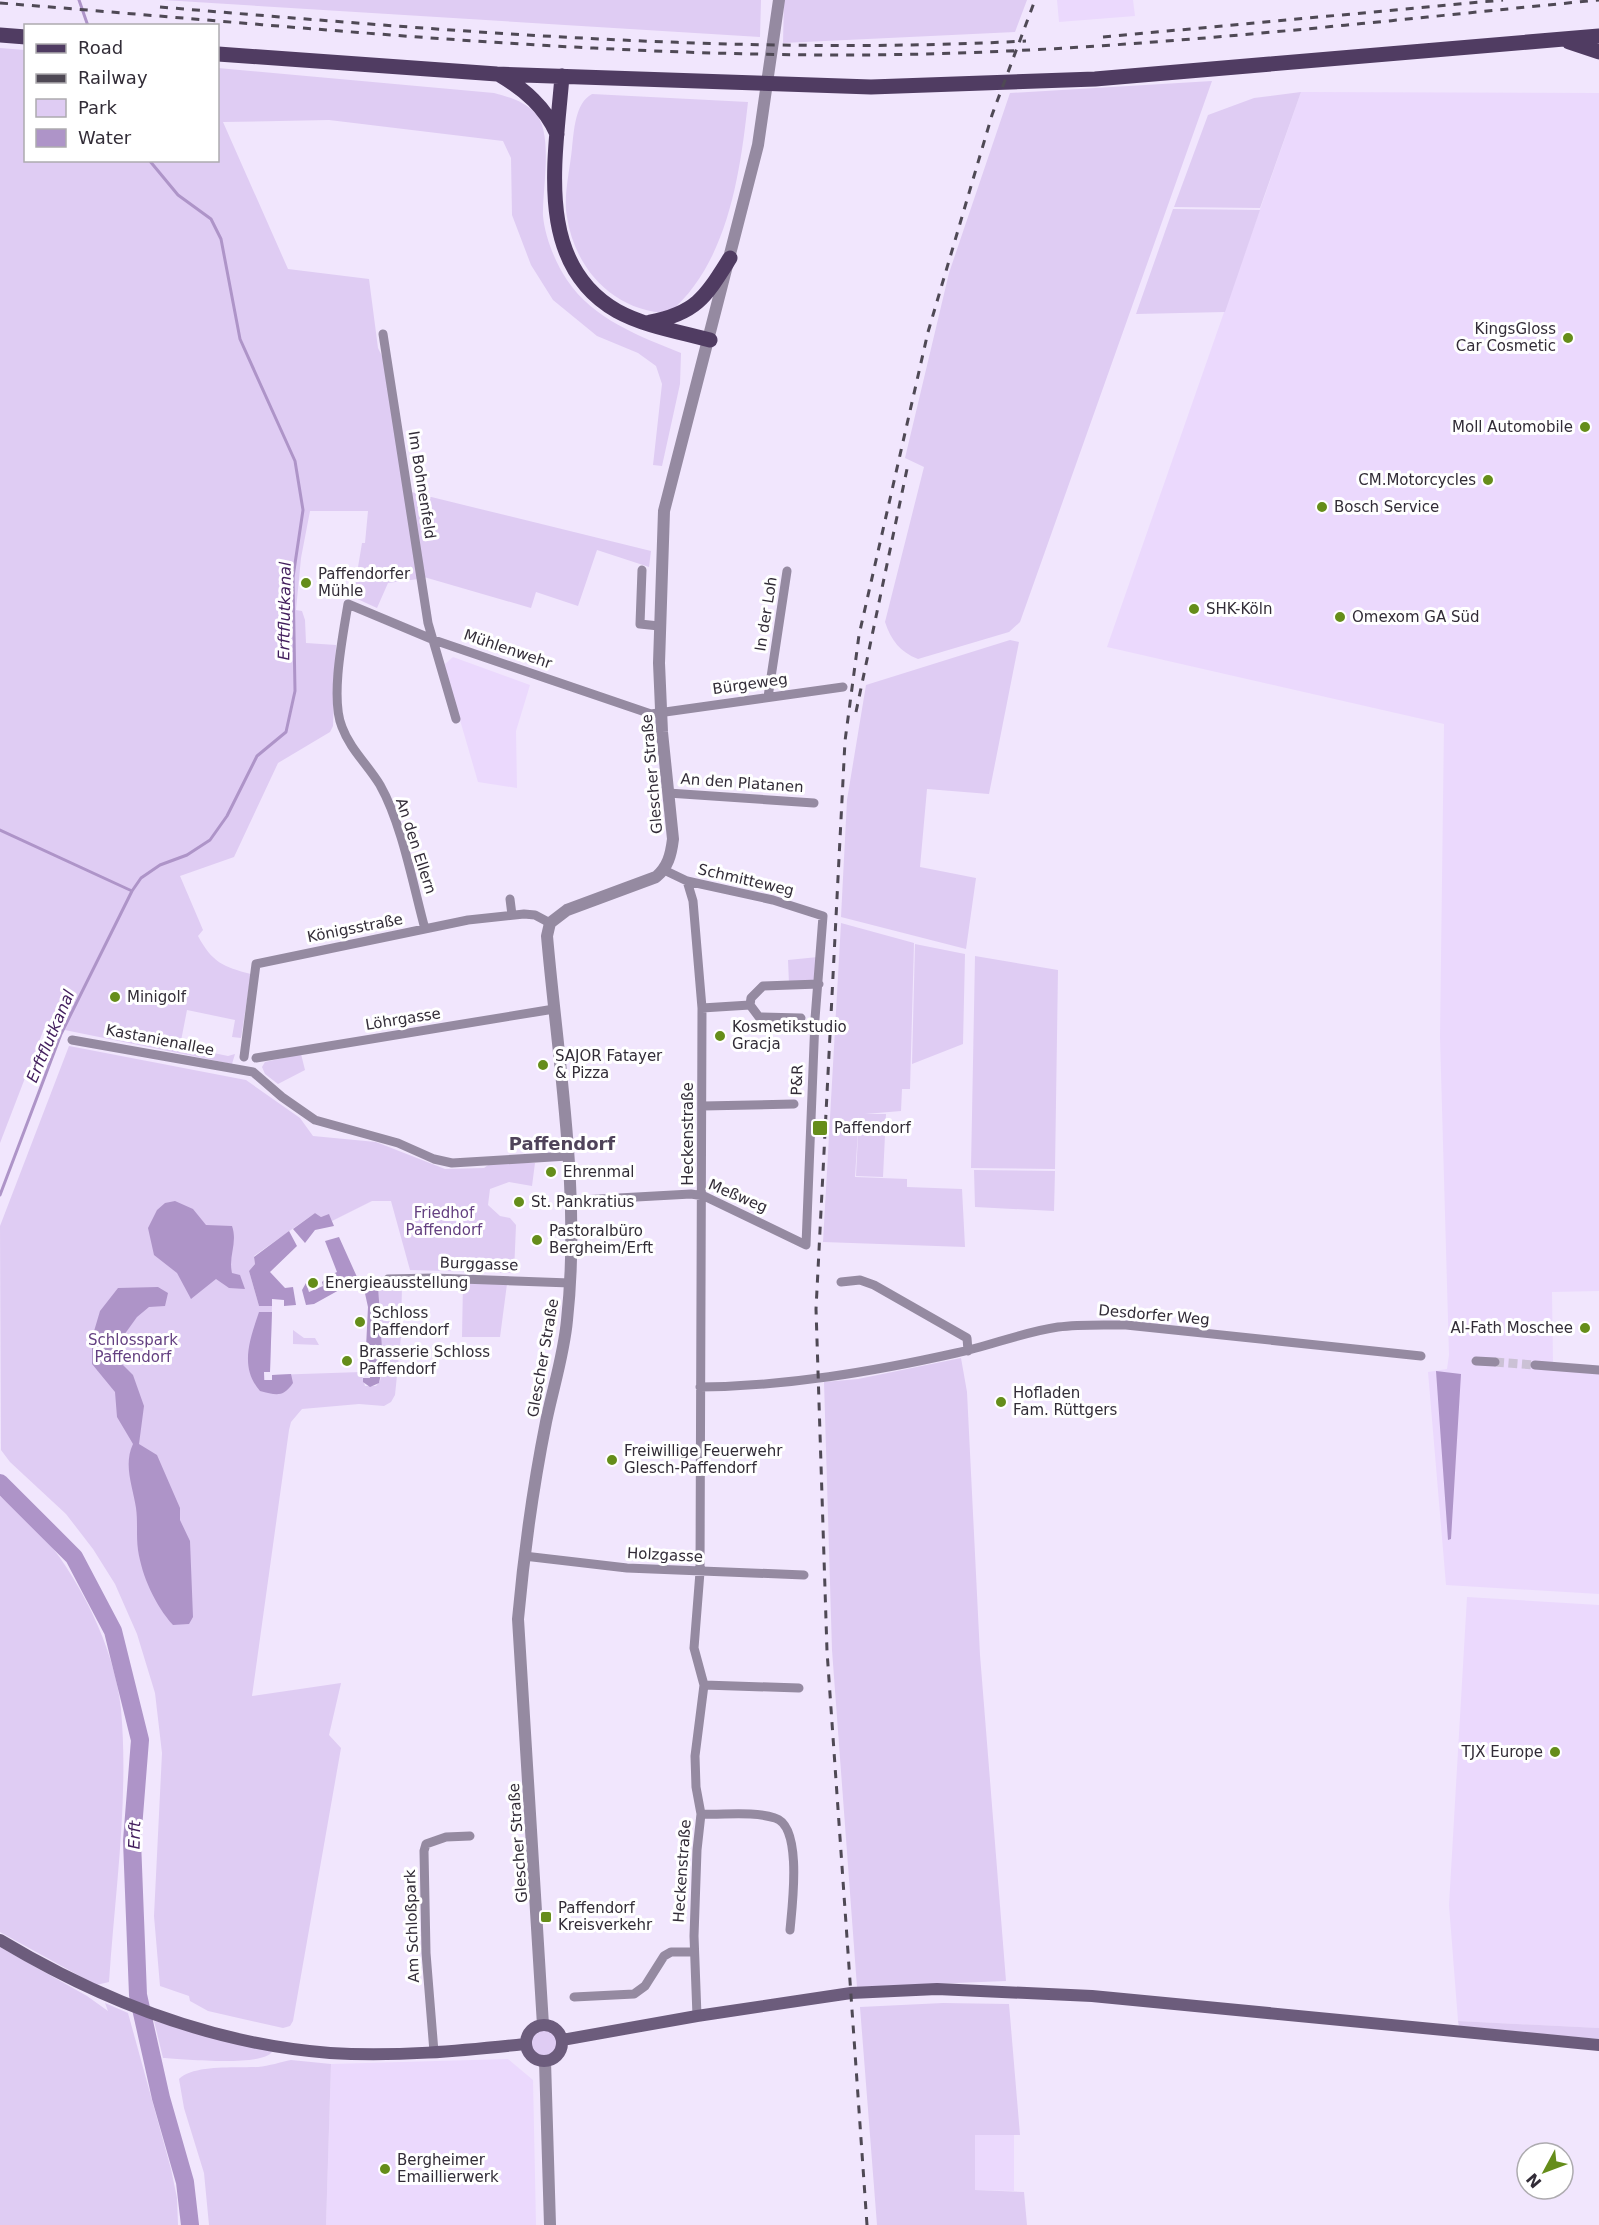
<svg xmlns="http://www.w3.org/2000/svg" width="1599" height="2225" viewBox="0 0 1599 2225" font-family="'DejaVu Sans',sans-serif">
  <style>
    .built { fill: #ebd9fd }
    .green { fill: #dfccf3 }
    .water { fill: #ae94c8 }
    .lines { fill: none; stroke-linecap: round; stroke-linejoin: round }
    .stream { stroke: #ae94c8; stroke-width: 3 }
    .river { stroke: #ae94c8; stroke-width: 18 }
    .minor-tunnel { stroke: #cbc1d5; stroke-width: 9; stroke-dasharray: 9 4.5; stroke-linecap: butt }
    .minor { stroke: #958aa1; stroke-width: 9 }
    .tertiary { stroke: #958aa1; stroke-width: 12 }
    .secondary { stroke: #6c5c7c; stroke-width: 12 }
    .primary { stroke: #503c62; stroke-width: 15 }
    .rail { stroke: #4f4955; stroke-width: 3; stroke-dasharray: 8 8; stroke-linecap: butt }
    .poi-dot { fill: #658d1a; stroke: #fff; stroke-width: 2 }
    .labels { text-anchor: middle; stroke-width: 6; stroke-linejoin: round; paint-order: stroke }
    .poi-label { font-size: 15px; fill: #322c37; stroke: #fff; text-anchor: start }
    .street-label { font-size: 15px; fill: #322c37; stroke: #fff }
    .park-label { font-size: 15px; fill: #644081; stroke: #fff }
    .water-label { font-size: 16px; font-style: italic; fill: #411d5c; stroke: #fff }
    .quarter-label { font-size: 18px; font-weight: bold; fill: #4f435a; stroke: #fff }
  </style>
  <rect width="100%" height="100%" fill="#f1e6fd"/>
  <path class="built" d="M1057,0H1133L1135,16L1059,22Z
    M1301,92L1599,93V1291L1552,1292L1553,1363L1599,1367V1594L1446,1585L1428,1372L1447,1369L1449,1355L1440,1037L1444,724L1107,647Z
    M453,657L530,685L516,731L517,788L478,782L444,665Z
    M1467,1597L1599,1605V2028L1458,2021L1449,1905Z
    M508,2059L533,2080L536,2225H326L331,2064Z
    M975,2134L1014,2135V2191L975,2190Z"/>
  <path class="green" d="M163,0H761L760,37Z
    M784,0H1027L1015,32L783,43Z
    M0,48L25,50L26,160H218V68L494,93C509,97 524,101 535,113C554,132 542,190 543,216C545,237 555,262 567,280C593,319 639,336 681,353L680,384L662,466L653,465L662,384L656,366L638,353L597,336L553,300L531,265L512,215L511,158L503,141L329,120L223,122L288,269L369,279L378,348L385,362L418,579L388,583L377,608L353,597L362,543H365L368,511H310L301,558L296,610L302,611L305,620L306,643L336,645L333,726L330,732L278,763L234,857L180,876L203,930L198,936C212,962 223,967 251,974L241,1038L232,1037L235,1020L187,1010L180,1046L228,1056L235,1054L232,1064L45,1026L0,1143Z
    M1212,81L1020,622L1009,632L918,659C900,652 891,640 885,622L924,467L905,458L949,273L1010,93Z
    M1301,92L1260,208L1174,207L1208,115L1254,98Z
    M592,94L748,102C740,174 728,263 669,313C615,312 575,270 567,217C563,196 570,170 572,148C574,131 575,103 592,94Z
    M1173,209L1260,210L1225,312L1136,314Z
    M411,492L651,551L649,567L597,550L578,606L536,592L531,608L424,577Z
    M1010,640L1019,642L989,794L927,789L920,867L976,878L966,949L841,917L847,800L866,685Z
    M841,923L914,943L910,1089H902L901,1111L865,1114H886L883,1177L856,1176L859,1115L855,1177L907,1179V1187L962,1189L965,1247L823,1242Z
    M915,944L965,954L963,1044L912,1064Z
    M975,956L1058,970L1055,1169L971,1168Z
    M818,957L817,983L789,984L788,960Z
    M69,1046L246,1080L300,1118L313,1136L376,1142L445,1169L484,1168L491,1163H535L532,1186L509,1182L490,1189L488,1205L500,1216L510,1218L516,1225L514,1273L410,1270L391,1201H372L332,1221L329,1215L321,1217L315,1213L254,1256L255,1264L249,1271L259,1306H272L270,1372H264L265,1380H272V1375L361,1372L365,1386H376L380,1381L383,1369L378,1285L402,1284L401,1336L395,1395L391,1402L384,1406L359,1404L302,1409L291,1422L289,1430L252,1696L341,1683L329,1735L341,1748L293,2021L290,2026L283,2028L208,2011L190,2001L189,1996L160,1986L154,1916L162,1753L155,1693L137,1634L115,1584L93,1549L66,1514L10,1462L1,1450L0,1226Z
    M301,1054L305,1070L278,1084L265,1074L262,1067L265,1062Z
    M974,1170L1055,1171L1054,1211L975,1207Z
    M463,1283L507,1284L500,1337H462Z
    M293,1330L304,1338H315L319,1345L293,1344Z
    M961,1358L967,1392L980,1655L1006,1981L857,1987L832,1650L824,1382L858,1379Z
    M0,1496C12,1507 26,1517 37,1529C78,1574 115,1648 121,1709C129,1799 115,1892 109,1982L96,1985L0,1932Z
    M0,1947L87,1996L108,2011L105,2003L128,2013L171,2169L177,2198L178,2225H0Z
    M943,2003L1009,2004L1020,2135H975V2190L1024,2192L1027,2225H877L860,2007Z
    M154,2021L268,2049L272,2052C261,2067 183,2059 163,2058Z
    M1458,2021L1599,2028V2039L1459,2027Z
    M531 2043a13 13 0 1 1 26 0a13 13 0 1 1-26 0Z
    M291,2060L331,2064L326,2225H209L204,2173L184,2108L179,2079C194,2064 238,2068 258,2067C269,2066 281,2062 291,2060Z"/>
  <path class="water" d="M175,1201L193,1209L206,1225L232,1226C238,1243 228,1256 232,1273L240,1275L245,1289L229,1288L216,1279L191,1299L177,1273L154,1255L148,1228L157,1210L165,1203Z
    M315,1213L321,1217L329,1214L334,1226L315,1230L305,1243L293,1229Z
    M289,1231L297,1246L270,1272L285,1288L293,1287L296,1305L284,1306V1300L272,1299V1306H259L249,1271L255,1264L254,1257Z
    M339,1237L357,1277L349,1279L350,1284L314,1304L306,1305L302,1290L306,1283L309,1292L323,1286L322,1282L328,1276L337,1272L325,1241Z
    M378,1285L383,1364L379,1383L370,1387L363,1382V1378H370L371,1369L365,1368L368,1307L364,1289Z
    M158,1287L168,1293L165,1306L149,1307L137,1317L114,1349L115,1357L133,1375L144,1406L139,1444L157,1455L180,1508V1520L190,1541L193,1617L189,1624L173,1625C155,1605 142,1576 138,1550C136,1536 138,1522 136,1508C133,1487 123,1465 133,1444L117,1417L115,1392L92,1364V1338L100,1311L118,1288Z
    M259,1312H272L270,1372H264V1380H272V1375L291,1374L293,1383C283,1398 276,1395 260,1391C239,1367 250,1339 259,1312Z
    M1436,1371L1461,1374L1451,1539L1448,1540Z"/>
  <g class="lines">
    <path class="stream" d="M79,0L88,26
      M0,830L132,891
      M0,1195L61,1034L132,891L141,878L160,865L187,855L210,840L227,816L257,756L286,732L295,691L293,577L303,510L295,461L240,339L221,239L211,219L178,195L149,160"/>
    <path class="river" d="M0,1483L74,1557L113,1631L140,1740L132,1841L138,1995L161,2098L185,2182L190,2225"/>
    <path class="minor-tunnel" d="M1495,1362L1535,1365"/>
    <path class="minor" d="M383,334L428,623L456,719
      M642,570L640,624L659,626
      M768,697L787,571
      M668,793L814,803
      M687,881L693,901L702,1008L700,1572L694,1648L704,1685L695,1756L696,1787L701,1814L697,1850L694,1936L697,2016
      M510,899L512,915
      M425,929C413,885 402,824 380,785C368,765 350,749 342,727C330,698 343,635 348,604L434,640L651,714L843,687
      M750,1005L759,1017L801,1018
      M702,1008L750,1005L751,998L763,986L819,984
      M72,1040L253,1072
      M244,1057L256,964L468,920L524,914L535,915L550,923
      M256,1058L554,1009
      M253,1072L282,1097L315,1120L398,1143L434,1159L452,1163L568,1156
      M703,1106L794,1104
      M582,1200L691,1194L704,1196L806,1245L815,1019L823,916L773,900L687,881L664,870
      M388,1279L433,1278L570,1283
      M841,1282L860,1280L874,1285L967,1338L968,1351
      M1476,1361L1495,1362
      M1535,1365L1599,1370
      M700,1387C787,1386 871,1372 956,1353C990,1346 1023,1332 1058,1327C1080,1324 1103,1325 1126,1325L1421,1356
      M524,1556L627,1568L804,1575
      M704,1685L799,1688
      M701,1814C725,1815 753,1811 775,1818C803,1826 792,1907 790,1930
      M574,1997L634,1994L645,1986L664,1956L671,1952H694
      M434,2052L426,1953L424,1851L426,1844L446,1837L470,1836"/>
    <path class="tertiary" d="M543,2025L518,1619C524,1553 533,1487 546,1422C553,1388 564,1354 567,1320C581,1193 558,1062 547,936L550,923L567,910L656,877C668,867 671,855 673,839L662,732L659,663L664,511L758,145L779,0
      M545,2061L550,2225"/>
    <path class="secondary" d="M0,1940C100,2000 212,2044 330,2053C395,2057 461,2051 525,2044
      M526 2043a18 18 0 1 1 36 0a18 18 0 1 1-36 0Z
      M562,2040L697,2016L851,1993L937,1989L1092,1996L1599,2045"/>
    <path class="primary" d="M0,35L26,37
      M1569,42L1599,52
      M218,54L497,74L871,87L1095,79L1599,36
      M500,75C525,90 545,107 557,134
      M562,76C556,156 533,263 617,311C644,326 680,332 710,340
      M650,322C697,313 706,296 730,258"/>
    <path class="rail" d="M0,3C281,25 562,55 844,55C1097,55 1348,24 1599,0
      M160,7C449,31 736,56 1026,41
      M1103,37L1503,0
      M856,712L907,469
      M867,2225L827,1651L816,1309L845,741L859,635L928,332L992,115L1035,0"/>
  </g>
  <g class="poi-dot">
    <circle cx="1568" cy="338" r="6"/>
    <circle cx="1585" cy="427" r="6"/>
    <circle cx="1488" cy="480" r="6"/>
    <circle cx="1322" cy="507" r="6"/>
    <circle cx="306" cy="583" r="6"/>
    <circle cx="1194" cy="609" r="6"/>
    <circle cx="1340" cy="617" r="6"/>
    <circle cx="115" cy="997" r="6"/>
    <circle cx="720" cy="1036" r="6"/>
    <circle cx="543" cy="1065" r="6"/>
    <rect x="812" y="1120" width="16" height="16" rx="3"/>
    <circle cx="551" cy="1172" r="6"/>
    <circle cx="519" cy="1202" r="6"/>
    <circle cx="537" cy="1240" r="6"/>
    <circle cx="313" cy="1283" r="6"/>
    <circle cx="360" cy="1322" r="6"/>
    <circle cx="1585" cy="1328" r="6"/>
    <circle cx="347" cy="1361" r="6"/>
    <circle cx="1001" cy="1402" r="6"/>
    <circle cx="612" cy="1460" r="6"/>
    <circle cx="1555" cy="1752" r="6"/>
    <rect x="540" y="1911" width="12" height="12" rx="3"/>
    <circle cx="385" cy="2169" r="6"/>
  </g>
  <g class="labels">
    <g class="poi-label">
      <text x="1556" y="334" text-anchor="end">KingsGloss<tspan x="1556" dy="17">Car Cosmetic</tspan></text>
      <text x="1573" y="432" text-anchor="end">Moll Automobile</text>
      <text x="1476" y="485" text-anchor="end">CM.Motorcycles</text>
      <text x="1334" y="512">Bosch Service</text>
      <text x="318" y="579">Paffendorfer<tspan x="318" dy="17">Mühle</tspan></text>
      <text x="1206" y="614">SHK-Köln</text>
      <text x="1352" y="622">Omexom GA Süd</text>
      <text x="127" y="1002">Minigolf</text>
      <text x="732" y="1032">Kosmetikstudio<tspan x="732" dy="17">Gracja</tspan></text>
      <text x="555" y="1061">SAJOR Fatayer<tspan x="555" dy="17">&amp; Pizza</tspan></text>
      <text x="834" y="1133">Paffendorf</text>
      <text x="563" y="1177">Ehrenmal</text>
      <text x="531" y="1207">St. Pankratius</text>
      <text x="549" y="1236">Pastoralbüro<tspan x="549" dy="17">Bergheim/Erft</tspan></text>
      <text x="325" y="1288">Energieausstellung</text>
      <text x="372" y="1318">Schloss<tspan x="372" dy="17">Paffendorf</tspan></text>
      <text x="1573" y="1333" text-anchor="end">Al-Fath Moschee</text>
      <text x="359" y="1357">Brasserie Schloss<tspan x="359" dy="17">Paffendorf</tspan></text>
      <text x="1013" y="1398">Hofladen<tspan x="1013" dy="17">Fam. Rüttgers</tspan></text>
      <text x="624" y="1456">Freiwillige Feuerwehr<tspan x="624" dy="17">Glesch-Paffendorf</tspan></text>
      <text x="1543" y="1757" text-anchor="end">TJX Europe</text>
      <text x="558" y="1913">Paffendorf<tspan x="558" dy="17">Kreisverkehr</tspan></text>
      <text x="397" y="2165">Bergheimer<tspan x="397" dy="17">Emaillierwerk</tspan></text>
    </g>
    <g class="street-label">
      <text transform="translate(422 485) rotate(81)" y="5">Im Bohnenfeld</text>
      <text transform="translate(766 614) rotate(-81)" y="5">In der Loh</text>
      <text transform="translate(508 649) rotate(19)" y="5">Mühlenwehr</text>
      <text transform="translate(750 684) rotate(-8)" y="5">Bürgeweg</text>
      <text transform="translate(652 774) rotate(-95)" y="5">Glescher Straße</text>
      <text transform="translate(742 783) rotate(4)" y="5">An den Platanen</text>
      <text transform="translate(416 846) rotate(72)" y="5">An den Ellern</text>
      <text transform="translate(746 880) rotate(13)" y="5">Schmitteweg</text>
      <text transform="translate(355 928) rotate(-11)" y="5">Königsstraße</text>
      <text transform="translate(403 1019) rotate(-9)" y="5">Löhrgasse</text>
      <text transform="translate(160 1040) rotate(11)" y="5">Kastanienallee</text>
      <text transform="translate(797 1080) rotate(-88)" y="5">P&amp;R</text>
      <text transform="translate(688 1134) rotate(-90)" y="5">Heckenstraße</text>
      <text transform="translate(738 1196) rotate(23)" y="5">Meßweg</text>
      <text transform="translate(479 1264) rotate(2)" y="5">Burggasse</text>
      <text transform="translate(1154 1315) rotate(5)" y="5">Desdorfer Weg</text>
      <text transform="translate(543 1358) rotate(-80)" y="5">Glescher Straße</text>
      <text transform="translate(665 1555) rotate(3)" y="5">Holzgasse</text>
      <text transform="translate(518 1843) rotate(-94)" y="5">Glescher Straße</text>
      <text transform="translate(682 1871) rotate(-86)" y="5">Heckenstraße</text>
      <text transform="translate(412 1926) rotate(-92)" y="5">Am Schloßpark</text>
    </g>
    <g class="park-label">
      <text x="444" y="1218">Friedhof<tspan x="444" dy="17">Paffendorf</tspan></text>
      <text x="133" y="1345">Schlosspark<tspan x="133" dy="17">Paffendorf</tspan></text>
    </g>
    <g class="water-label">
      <text transform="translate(284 611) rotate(-89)" y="6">Erftflutkanal</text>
      <text transform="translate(50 1036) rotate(-67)" y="6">Erftflutkanal</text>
      <text transform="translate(134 1835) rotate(-88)" y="6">Erft</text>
    </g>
    <g class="quarter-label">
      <text x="562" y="1150">Paffendorf</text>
    </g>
  </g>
  <rect x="24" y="24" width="195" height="138" fill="#ffffff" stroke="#adabaf" stroke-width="1.5"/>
  <rect x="36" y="44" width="30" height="9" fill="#503c62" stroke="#adabaf" stroke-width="1.5"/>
  <text x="78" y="54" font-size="18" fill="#322c37">Road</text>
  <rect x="36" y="74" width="30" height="9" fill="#4f4955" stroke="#adabaf" stroke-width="1.5"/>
  <text x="78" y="84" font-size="18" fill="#322c37">Railway</text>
  <rect x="36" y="99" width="30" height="18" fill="#dfccf3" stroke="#adabaf" stroke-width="1.5"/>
  <text x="78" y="114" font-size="18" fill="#322c37">Park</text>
  <rect x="36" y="129" width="30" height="18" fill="#ae94c8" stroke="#adabaf" stroke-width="1.5"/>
  <text x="78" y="144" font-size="18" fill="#322c37">Water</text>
  <g transform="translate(1545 2171) rotate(229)"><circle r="28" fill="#ffffff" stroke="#adabaf" stroke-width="1.5"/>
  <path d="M0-4.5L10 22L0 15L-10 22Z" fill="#658d1a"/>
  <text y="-9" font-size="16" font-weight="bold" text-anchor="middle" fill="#322c37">N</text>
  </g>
</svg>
